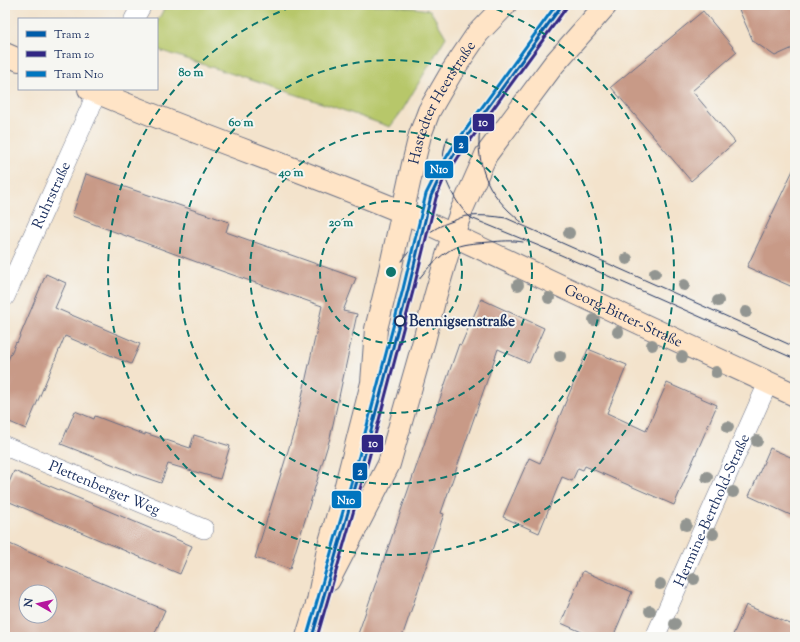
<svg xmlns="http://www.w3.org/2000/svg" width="800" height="642" viewBox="0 0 800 642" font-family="'Sorts Mill Goudy',serif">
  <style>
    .green { fill: #b7c76a; stroke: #697b64 }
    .building { fill: #c89a87; fill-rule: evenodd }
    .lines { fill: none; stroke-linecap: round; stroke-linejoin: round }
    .street-casing { stroke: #676e84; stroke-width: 20 }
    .secondary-casing { stroke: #676e84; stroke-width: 24 }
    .street { stroke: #fff; stroke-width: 19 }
    .secondary { stroke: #ffe4c6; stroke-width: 22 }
    .tram { stroke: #1b2f5e; stroke-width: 1 }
    .tram-1-casing { stroke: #f6f6f2; stroke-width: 6 }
    .tram-2-casing { stroke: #f6f6f2; stroke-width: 6 }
    .tram-3-casing { stroke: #f6f6f2; stroke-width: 6 }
    .tram-1 { stroke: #005ca9; stroke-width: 3 }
    .tram-2 { stroke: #312783; stroke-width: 3 }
    .tram-3 { stroke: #0075bf; stroke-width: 3 }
    .tree { fill: #929591 }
    .ring { fill: none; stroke: #0f766e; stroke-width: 2; stroke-dasharray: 7 5 }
    .stop-dot { fill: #f6f6f2; stroke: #1b2f5e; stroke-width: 2 }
    .labels { text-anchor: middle; stroke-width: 4; stroke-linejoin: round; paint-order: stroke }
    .street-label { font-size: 15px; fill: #1b2f5e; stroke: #f6f6f2 }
    .stop-label { font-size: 15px; font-weight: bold; fill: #1b2f5e; stroke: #f6f6f2; text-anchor: start }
    .centre { fill: #0f766e; stroke: #f6f6f2; stroke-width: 2 }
    .ring-label { font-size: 12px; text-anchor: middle; font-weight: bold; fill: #0f766e; stroke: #f6f6f2; stroke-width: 4; stroke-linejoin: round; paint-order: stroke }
    .line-badge { stroke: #f6f6f2; stroke-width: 1.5 }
    .badge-label { font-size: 11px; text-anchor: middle; font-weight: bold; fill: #fff }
  </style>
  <rect width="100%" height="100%" fill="#f6f6f2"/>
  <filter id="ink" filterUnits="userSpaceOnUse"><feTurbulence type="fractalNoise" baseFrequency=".025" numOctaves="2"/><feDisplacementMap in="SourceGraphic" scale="8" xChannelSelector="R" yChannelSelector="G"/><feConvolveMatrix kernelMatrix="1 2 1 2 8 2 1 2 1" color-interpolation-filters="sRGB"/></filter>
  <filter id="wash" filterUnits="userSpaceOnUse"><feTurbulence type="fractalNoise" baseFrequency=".012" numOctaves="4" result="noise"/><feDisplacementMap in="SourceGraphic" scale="16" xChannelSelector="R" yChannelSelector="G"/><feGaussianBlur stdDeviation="0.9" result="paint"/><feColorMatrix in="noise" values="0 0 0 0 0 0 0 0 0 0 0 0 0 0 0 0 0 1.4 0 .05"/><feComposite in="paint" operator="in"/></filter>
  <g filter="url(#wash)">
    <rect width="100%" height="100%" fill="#f3e3cc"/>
    <path class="green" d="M166,5H391L430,10L446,37L402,111L390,127L334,107L159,50L157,48V22Z"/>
    <g id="blocks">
      <path class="building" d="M737,5H795V47L775,56L753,41Z
        M703,11L737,52L692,91L735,142L691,181L611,87Z
        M795,166V288L747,267Z
        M86,174L229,222L226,232L356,278L343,311L357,314L330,438L290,569L255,558L295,428L322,306L213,268L72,216Z
        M46,274L66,283L55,308L140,344L131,364L65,336L26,429L5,420V367L16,342L17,343Z
        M481,299L544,328L529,363L498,349L441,513L444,514L402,637H357L459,344L461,345Z
        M588,349L627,365L607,413L646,431L667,383L717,405L674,505L585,466L583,470L578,468L572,481L562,477L539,533L503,517L529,458L540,463Z
        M75,411L94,419L95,416L145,435V433L190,448L194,435L230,446L220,479L168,464L161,483L132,473V472L61,444Z
        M770,448L795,459V517L749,496Z
        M14,471L192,546L180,574L5,500V492Z
        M5,542L165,610L153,637H5ZM26,592H50V616H26Z
        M583,571L632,592L613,637H593L561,623Z
        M746,605L795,626V637H732Z"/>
    </g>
  </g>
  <g filter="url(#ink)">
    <use href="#blocks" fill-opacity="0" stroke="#676e84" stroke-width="1"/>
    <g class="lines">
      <g class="street-casing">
        <g id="street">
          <path d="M134,19L142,5"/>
          <path id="s1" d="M5,297L80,131L90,109L97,89"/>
          <path id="s2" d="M5,446L204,529"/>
          <path id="s3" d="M655,637L768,383"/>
        </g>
      </g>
      <g class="secondary-casing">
        <g id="secondary">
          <path d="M5,54L19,60"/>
          <path id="s4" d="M89,89C195,134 305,171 412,216L646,326L795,395"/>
          <path d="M329,580L389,464L424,341L435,297L453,235L462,209L486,155L554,64L606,5"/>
          <path id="s5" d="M307,637L318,601L328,549L343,497L372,383L376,329L387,284L413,164L420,135L429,111L451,73L478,33L505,5"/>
        </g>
      </g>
      <use href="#street" class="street"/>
      <use href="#secondary" class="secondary"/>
      <path class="tram" d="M483,114C476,137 478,165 490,187C495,196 502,204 509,211C514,215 518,220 523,223
        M448,137C444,146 443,155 443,165C443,181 459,208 471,218L561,255L795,359
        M402,261C416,241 431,228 453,221C458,219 463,216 468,216C481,215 494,216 506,218L795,347
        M402,312C405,305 407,298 410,292C420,275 438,255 456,247C466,243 479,243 490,242C501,241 512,240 523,242"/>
      <g class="tram-1-casing">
        <path id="tram-1" d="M312,637L364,457L408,290L431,196L439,179L455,153L562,5"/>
      </g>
      <g class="tram-2-casing">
        <path id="tram-2" d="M317,637L369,458L413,291L436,198L443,181L459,156L566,8"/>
      </g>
      <g class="tram-3-casing">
        <path id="tram-3" d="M307,636L359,456L403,289L426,194L435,176L451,150L556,5"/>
      </g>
      <use href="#tram-1" class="tram-1"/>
      <use href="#tram-2" class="tram-2"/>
      <use href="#tram-3" class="tram-3"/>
    </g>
    <g class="tree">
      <circle cx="569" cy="233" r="6"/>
      <circle cx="627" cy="259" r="6"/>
      <circle cx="655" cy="273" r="6"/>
      <circle cx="518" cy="285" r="6"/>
      <circle cx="684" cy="285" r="6"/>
      <circle cx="549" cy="298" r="6"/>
      <circle cx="718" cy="301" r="6"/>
      <circle cx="746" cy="312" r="6"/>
      <circle cx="594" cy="320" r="6"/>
      <circle cx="618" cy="332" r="6"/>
      <circle cx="652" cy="345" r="6"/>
      <circle cx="560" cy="356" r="6"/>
      <circle cx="682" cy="357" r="6"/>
      <circle cx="716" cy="372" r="6"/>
      <circle cx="728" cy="427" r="6"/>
      <circle cx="757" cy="441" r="6"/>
      <circle cx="707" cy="477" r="6"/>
      <circle cx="733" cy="492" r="6"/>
      <circle cx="686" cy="525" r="6"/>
      <circle cx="713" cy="534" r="6"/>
      <circle cx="694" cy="579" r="6"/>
      <circle cx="660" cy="584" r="6"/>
      <circle cx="650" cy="611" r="6"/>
      <circle cx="675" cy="624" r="6"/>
    </g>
  </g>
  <g class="ring">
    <circle cx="391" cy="272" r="71"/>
    <circle cx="391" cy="272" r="141"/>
    <circle cx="391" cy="272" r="212"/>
    <path d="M485 5A283 283 0 1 1 297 5"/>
  </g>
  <circle class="stop-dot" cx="400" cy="321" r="5"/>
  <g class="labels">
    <g class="street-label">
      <text dy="5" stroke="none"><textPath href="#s5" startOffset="554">Hastedter Heerstraße</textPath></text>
      <text dy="5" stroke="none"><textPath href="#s1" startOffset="112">Ruhrstraße</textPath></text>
      <text dy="5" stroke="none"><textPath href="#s4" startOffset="581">Georg-Bitter-Straße</textPath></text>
      <text dy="5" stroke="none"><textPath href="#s2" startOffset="108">Plettenberger Weg</textPath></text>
      <text dy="5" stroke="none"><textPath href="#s3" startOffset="139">Hermine-Berthold-Straße</textPath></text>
    </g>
    <g class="stop-label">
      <text x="409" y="326">Bennigsenstraße</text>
    </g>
  </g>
  <circle cx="391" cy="272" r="6" class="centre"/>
  <g class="ring-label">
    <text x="191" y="76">80 m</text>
    <text x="241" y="126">60 m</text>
    <text x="291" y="176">40 m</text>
    <text x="341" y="226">20 m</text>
  </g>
  <g class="line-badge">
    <rect x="472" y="113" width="23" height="19" rx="4" fill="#312783"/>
    <rect x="453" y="135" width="16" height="19" rx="4" fill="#005ca9"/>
    <rect x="424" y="160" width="30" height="19" rx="4" fill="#0075bf"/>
    <rect x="361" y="434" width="23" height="19" rx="4" fill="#312783"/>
    <rect x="352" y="462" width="16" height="19" rx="4" fill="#005ca9"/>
    <rect x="331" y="490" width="31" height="19" rx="4" fill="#0075bf"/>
  </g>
  <g class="badge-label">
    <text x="483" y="126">10</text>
    <text x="461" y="148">2</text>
    <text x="439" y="173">N10</text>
    <text x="373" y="447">10</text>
    <text x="360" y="475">2</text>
    <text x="346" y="504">N10</text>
  </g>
  <rect width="800" height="642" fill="none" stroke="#f6f6f2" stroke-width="20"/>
  <rect x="18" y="18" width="140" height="72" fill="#f6f6f2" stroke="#9ea6b7"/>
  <rect x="26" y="31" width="20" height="6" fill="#005ca9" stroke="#9ea6b7"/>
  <text x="54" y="38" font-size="12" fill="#1b2f5e">Tram 2</text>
  <rect x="26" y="51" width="20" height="6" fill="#312783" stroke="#9ea6b7"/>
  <text x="54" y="58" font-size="12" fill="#1b2f5e">Tram 10</text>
  <rect x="26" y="71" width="20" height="6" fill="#0075bf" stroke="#9ea6b7"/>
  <text x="54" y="78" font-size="12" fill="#1b2f5e">Tram N10</text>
  <g transform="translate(38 604) rotate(278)"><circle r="19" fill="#f6f6f2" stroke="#9ea6b7"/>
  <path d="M0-3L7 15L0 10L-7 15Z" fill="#b5179e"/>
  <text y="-6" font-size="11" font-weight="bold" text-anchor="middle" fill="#1b2f5e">N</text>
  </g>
</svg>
